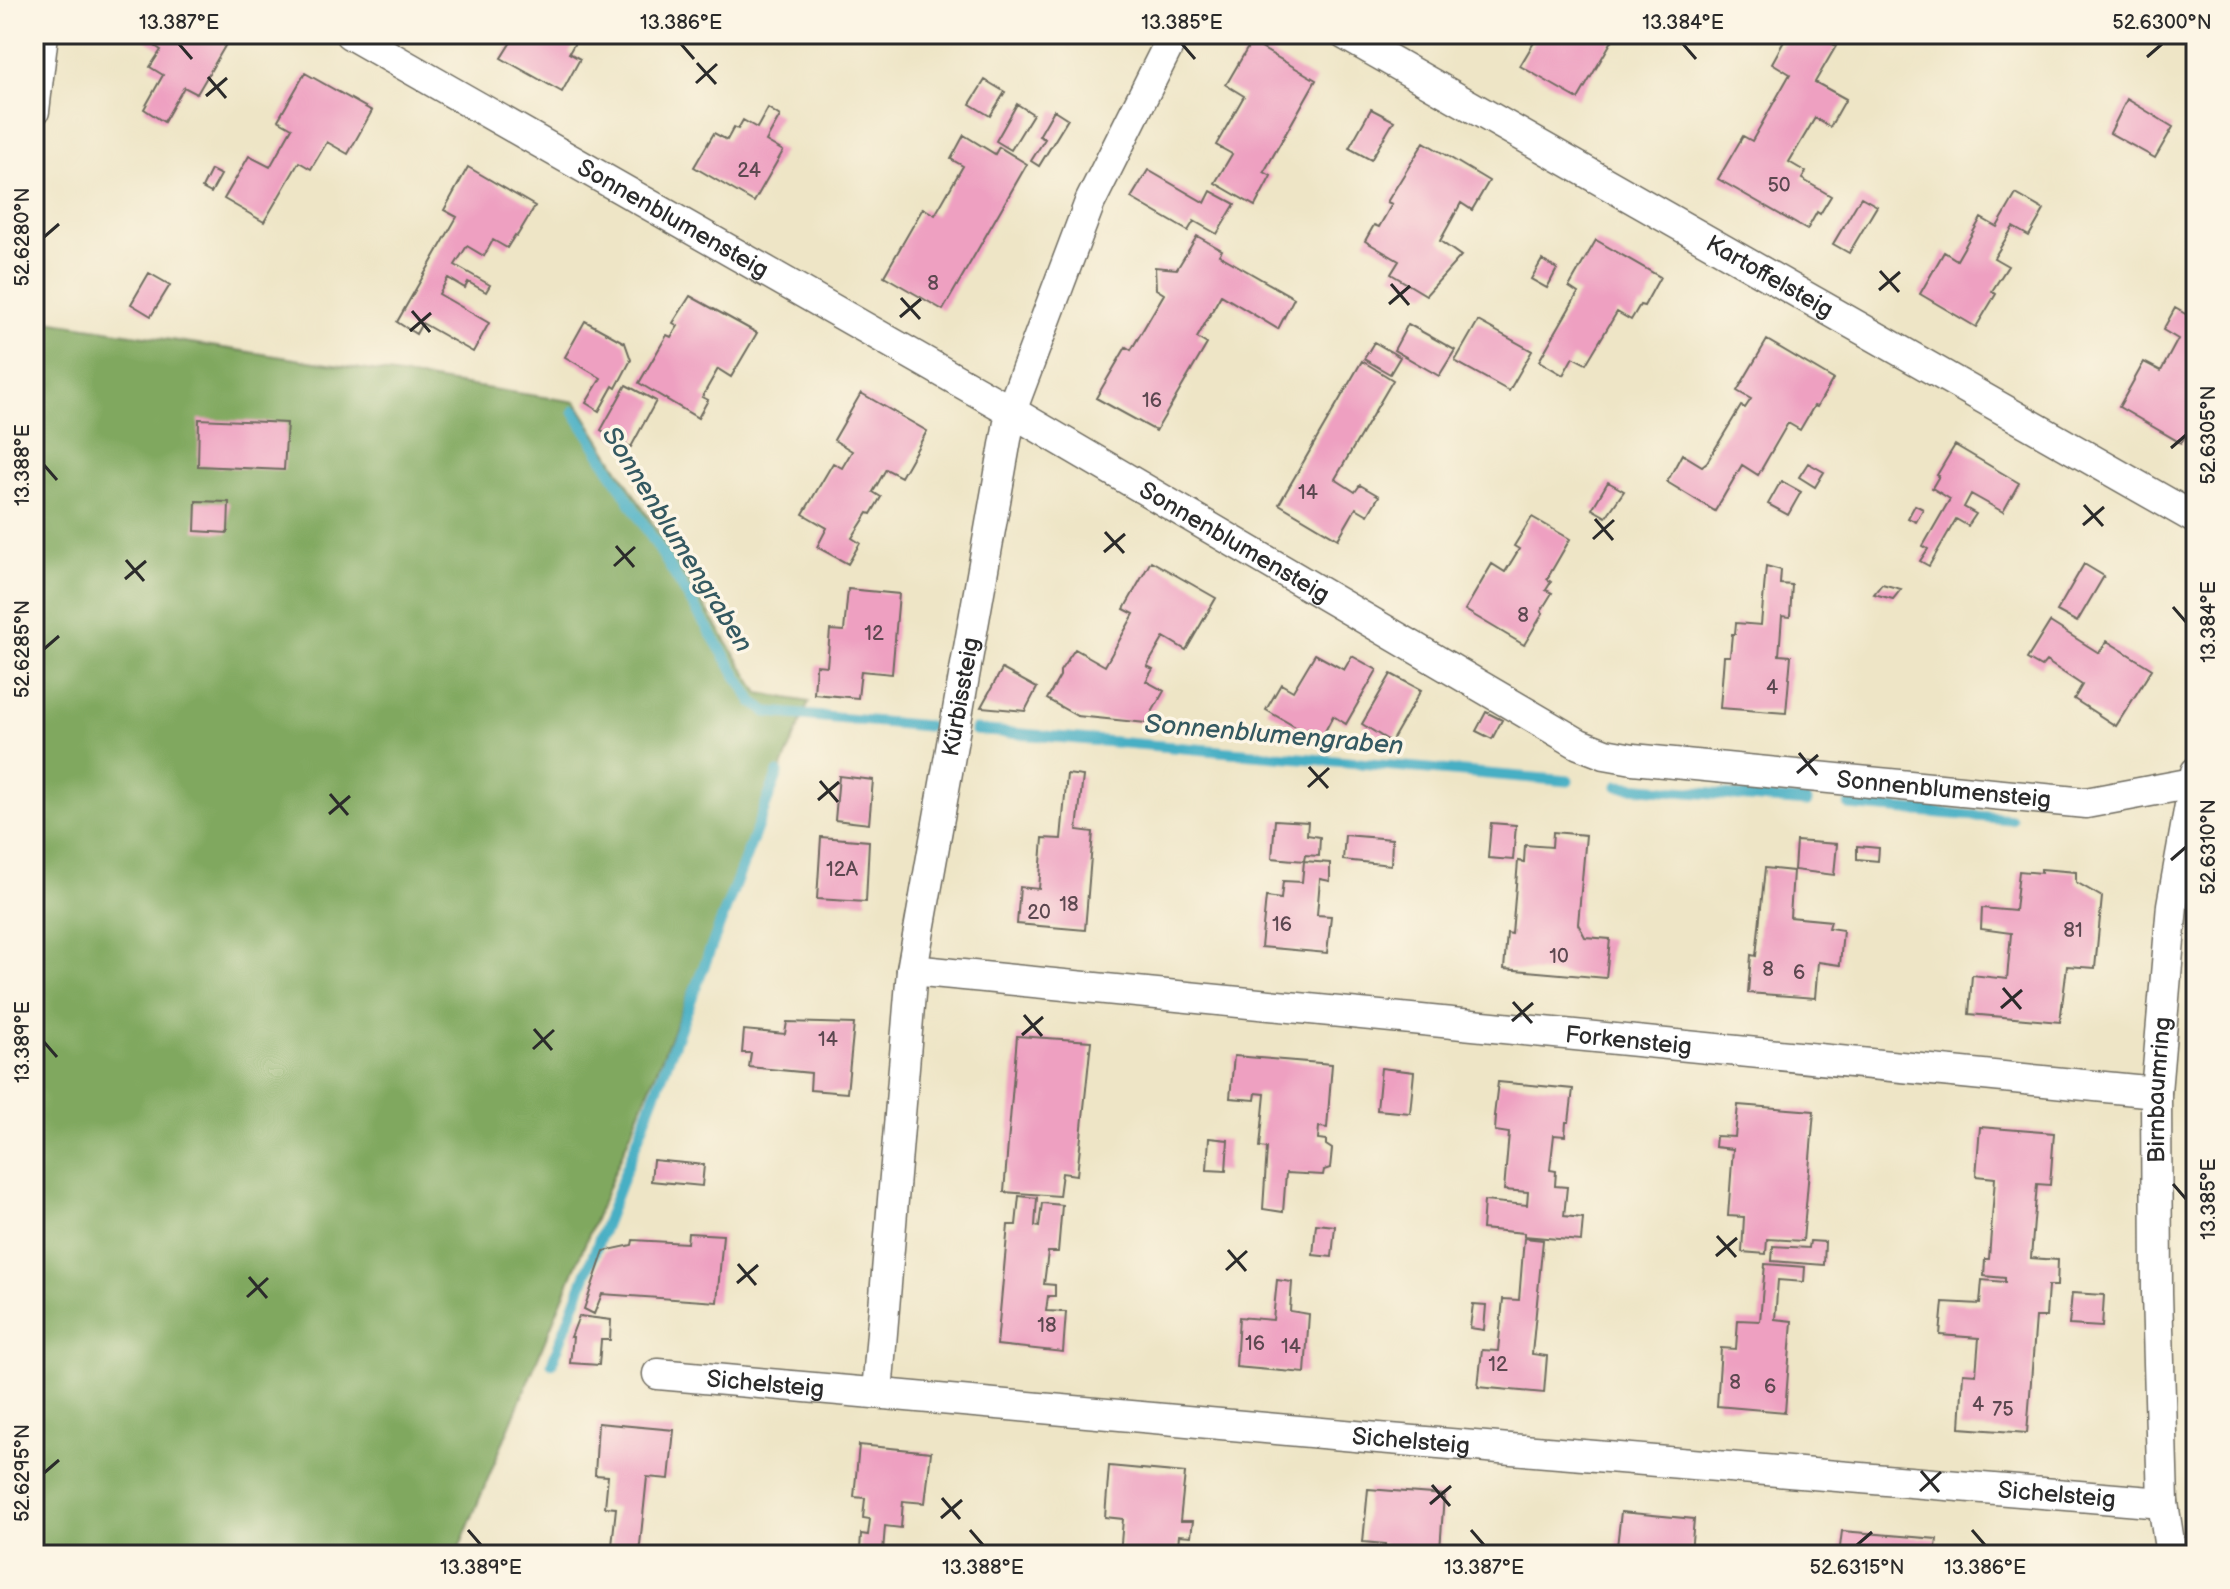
<svg xmlns="http://www.w3.org/2000/svg" width="2230" height="1589" viewBox="0 0 2230 1589" font-family="'Balsamiq Sans',sans-serif">
  <style>
    .forest { fill: #80a85f; stroke: #566a45; stroke-width: 2 }
    .lines { fill: none; stroke-linecap: round; stroke-linejoin: round }
    .stream { stroke: #46afc4; stroke-width: 11 }
    .building { fill: #eea0c1 }
    .street-casing { stroke: #6f6c61; stroke-width: 33 }
    .street { stroke: #fff; stroke-width: 30 }
    .ticks { fill: none; stroke: #2b2b2b; stroke-width: 3 }
    .labels { text-anchor: middle; stroke-width: 7; stroke-linejoin: round; paint-order: stroke }
    .number-label { font-size: 20px; fill: #5c4850 }
    .street-label { font-size: 24px; fill: #2b2b2b; stroke: #fcf5e5 }
    .water-label { font-size: 26px; font-style: italic; fill: #345961; stroke: #fcf5e5 }
    .neatline { fill: none; stroke: #2b2b2b; stroke-width: 3 }
    .ticks-label { font-size: 20px; text-anchor: middle; fill: #2b2b2b }
  </style>
  <rect width="100%" height="100%" fill="#fcf5e5"/>
  <filter id="ink" filterUnits="userSpaceOnUse"><feTurbulence type="fractalNoise" baseFrequency=".0125" numOctaves="2"/><feDisplacementMap in="SourceGraphic" scale="16" xChannelSelector="R" yChannelSelector="G"/><feConvolveMatrix kernelMatrix="1 2 1 2 8 2 1 2 1" color-interpolation-filters="sRGB"/></filter>
  <filter id="wash" filterUnits="userSpaceOnUse"><feTurbulence type="fractalNoise" baseFrequency=".006" numOctaves="4" result="noise"/><feDisplacementMap in="SourceGraphic" scale="32" xChannelSelector="R" yChannelSelector="G"/><feGaussianBlur stdDeviation="1.8" result="paint"/><feColorMatrix in="noise" values="0 0 0 0 0 0 0 0 0 0 0 0 0 0 0 0 0 1.4 0 .05"/><feComposite in="paint" operator="in"/></filter>
  <g filter="url(#wash)">
    <rect width="100%" height="100%" fill="#eee5c6"/>
    <path class="forest" d="M34,319L576,402L759,693L809,702L458,1551L491,1555H34Z"/>
    <g class="lines">
      <path class="stream" d="M574,411L753,702L767,712L927,726
        M975,730L1568,781
        M1618,786L1807,802
        M1849,805L2011,819
        M552,1363L778,773"/>
    </g>
    <g id="blocks">
      <path class="building" d="M143,34H232L197,94L184,87L164,122L144,109L163,75L150,67L161,50L141,37Z
        M516,34H580L569,53L580,59L562,92L501,58Z
        M1050,34H1077L1070,46Z
        M1539,34H1616L1578,99L1520,66Z
        M1788,34H1815L1836,46L1815,82L1846,99L1830,127L1815,118L1789,162L1806,172L1802,179L1831,196L1820,214L1817,212L1807,230L1718,179L1743,136L1752,141L1790,74L1772,63Z
        M1251,42L1316,80L1264,172L1271,176L1255,206L1215,183L1232,154L1216,145L1244,96L1226,85Z
        M305,73L372,111L348,154L327,142L311,169L299,162L264,222L224,199L249,156L270,167L292,128L278,120Z
        M985,80L1005,92L990,116L970,104Z
        M2127,99L2173,127L2155,158L2110,133Z
        M1017,104L1033,114L1011,150L996,141Z
        M768,108L780,116L766,141L783,151L754,202L694,167L714,133L727,140L734,127L738,129L743,120L757,128Z
        M1371,109L1394,121L1371,160L1349,148Z
        M1054,110L1068,119L1039,166L1031,161L1045,139L1039,136Z
        M964,135L995,154L999,147L1027,164L943,310L884,276L923,208L935,215L963,166L951,159Z
        M1424,142L1489,181L1472,210L1461,203L1440,241L1461,256L1426,295L1391,274L1399,261L1365,241L1374,225L1379,227L1392,204L1387,202Z
        M468,167L535,206L517,236L515,235L507,248L493,240L484,256L467,246L455,265L490,285L486,292L468,282L465,288L448,278L439,294L489,323L473,352L422,323L416,334L397,322L457,217L444,210Z
        M211,170L221,175L211,193L202,188Z
        M1148,170L1205,203L1211,191L1235,204L1217,234L1194,221L1188,231L1131,198Z
        M2016,194L2044,210L2029,236L2013,227L1994,258L2008,266L1992,291L1996,294L1976,327L1920,294L1944,252L1957,260L1981,218L1997,227Z
        M1861,197L1877,206L1849,253L1833,244Z
        M1197,236L1222,250L1219,255L1294,298L1278,329L1221,295L1197,338L1207,344L1156,431L1096,398L1126,347L1131,350L1164,294L1156,289L1155,267L1177,269Z
        M1596,240L1660,277L1644,306L1640,305L1631,320L1617,312L1586,364L1573,357L1563,375L1539,361L1578,293L1569,287Z
        M1542,260L1557,269L1547,288L1531,279Z
        M149,273L170,285L151,316L131,304Z
        M690,296L757,333L731,377L718,369L702,397L708,400L698,418L639,383L667,335L671,337L678,326L673,323Z
        M2196,304V393L2190,404L2196,407V416L2181,443L2119,407L2144,362L2161,371L2178,339L2163,330L2175,308L2189,316Z
        M585,321L625,343L631,360L616,388L613,386L599,411L586,403L601,378L565,357Z
        M1478,321L1532,351L1509,391L1455,361Z
        M1408,324L1455,350L1439,376L1394,350Z
        M1767,340L1833,379L1817,407L1814,406L1800,430L1788,423L1758,475L1742,465L1715,511L1667,482L1682,454L1702,466L1707,462L1741,406L1745,408L1751,399L1737,391Z
        M1374,342L1400,357L1390,374L1364,359Z
        M1362,361L1393,380L1335,479L1355,492L1360,485L1379,496L1368,515L1356,508L1338,539L1279,504Z
        M626,385L656,401L631,447L601,430Z
        M861,393L927,431L901,477L886,469L873,492L881,497L871,514L868,513L852,538L860,543L848,564L817,547L827,528L803,514L833,463L842,468L852,451L834,440Z
        M199,419L287,423L284,470L198,466Z
        M1955,445L2019,483L2003,512L1971,494L1964,507L1976,514L1968,526L1956,519L1929,566L1920,561L1928,549L1923,546L1950,499L1932,488L1939,476L1937,475Z
        M1808,463L1824,472L1815,487L1799,477Z
        M1781,481L1801,492L1788,515L1768,504Z
        M1608,482L1624,491L1606,517L1592,509Z
        M196,501L229,502L228,533L195,531Z
        M1915,505L1923,509L1916,522L1908,518Z
        M1532,517L1570,539L1547,579L1551,582L1546,590L1552,593L1541,611L1543,613L1524,645L1465,610L1492,564L1505,572L1519,549L1514,546Z
        M1151,561L1216,598L1186,650L1164,637L1147,666L1153,669L1146,681L1164,691L1146,723L1077,716L1047,699L1060,676V671L1075,649L1105,666L1134,614L1124,609Z
        M2084,564L2104,576L2077,622L2057,611Z
        M1766,566L1781,570L1780,584L1792,585L1790,617L1782,616L1779,655L1791,656L1786,713L1720,708L1724,656H1730L1732,634H1735L1736,623L1761,625Z
        M1882,584L1901,589L1893,599L1874,594Z
        M848,589L899,594L892,674L861,671L858,698L814,694L816,665L827,666L830,630L844,631Z
        M2050,622L2099,653L2107,641L2152,669L2116,726L2074,699L2082,685L2046,661L2041,667L2027,659Z
        M1315,654L1344,670L1352,656L1377,670L1346,724L1333,716L1322,737L1308,729L1306,733L1266,710L1281,684L1293,691Z
        M1002,669L1037,688L1025,711L981,707Z
        M1391,674L1421,690L1391,742L1362,724Z
        M1486,712L1502,720L1492,739L1476,731Z
        M1067,774L1083,776L1077,830L1093,832L1085,930L1017,924L1020,887L1039,889L1043,838L1061,839Z
        M839,776L873,780L869,824L835,820Z
        M1275,820L1308,822L1307,835L1320,837L1319,856L1305,855L1304,861L1272,858Z
        M1491,823L1516,825L1513,860L1488,858Z
        M1553,832L1586,835L1578,924L1585,937L1610,939L1606,978L1504,969L1507,933L1512,934L1518,861L1524,862L1525,845L1552,847Z
        M1345,835L1392,839L1391,865L1343,860Z
        M821,837L869,841L866,902L817,899Z
        M1796,841L1837,844L1834,875L1794,870Z
        M1857,846L1879,848L1878,861L1857,859Z
        M1304,861L1330,863V881L1320,879L1317,915L1331,916L1327,953L1261,947L1266,897L1281,899L1283,881L1302,882Z
        M1765,868L1793,871L1790,917L1831,921L1829,928L1843,930L1840,965L1818,962L1815,998L1748,993L1751,955L1756,956Z
        M2041,869L2076,872V882L2102,897L2095,968L2067,966L2060,1022L1969,1014L1972,975L2007,979L2011,933L1981,929L1982,908L2015,911L2019,871L2041,873Z
        M787,1022L854,1024L847,1093L810,1090L811,1073L749,1067L751,1053H742L744,1030L785,1034Z
        M1017,1036L1091,1041L1077,1175L1062,1173L1059,1196L1004,1192Z
        M1234,1056L1332,1064L1327,1128L1319,1127L1318,1139L1326,1140V1145L1332,1149L1330,1168L1324,1170L1323,1175L1286,1173L1283,1212L1263,1209L1267,1148L1260,1147L1265,1094L1256,1093L1255,1100L1230,1098Z
        M1381,1068L1414,1072L1410,1113L1377,1110Z
        M1498,1082L1573,1089L1569,1122H1566L1565,1136L1554,1135L1550,1170L1556,1171L1555,1186L1567,1187L1564,1216L1583,1218L1581,1241L1524,1236V1233L1482,1229L1484,1201L1527,1205L1528,1192L1504,1190L1509,1133L1495,1131L1496,1116H1494Z
        M1738,1105L1814,1111L1803,1241L1767,1239L1766,1254L1742,1252L1744,1217L1728,1216L1733,1149L1715,1147L1716,1136L1735,1137Z
        M1980,1127L2054,1133L2050,1185L2037,1184L2031,1258L2058,1260L2057,1286H2048L2046,1317H2036L2027,1433L1960,1428L1963,1373L1976,1374L1979,1338L1940,1335L1943,1302L1980,1304L1982,1280L2005,1282V1278L1984,1276L1985,1259H1989L1995,1178L1976,1176Z
        M1209,1138L1228,1140L1226,1171L1207,1170Z
        M653,1160L704,1165L702,1186L651,1181Z
        M1019,1196L1037,1198L1035,1226L1039,1227L1042,1203L1062,1205L1058,1252H1048L1044,1284L1055,1285V1296H1048L1046,1311L1066,1312L1063,1352L997,1345L1008,1225H1016Z
        M1316,1224L1335,1226L1332,1257L1313,1255Z
        M688,1233L723,1235L717,1302L602,1294L594,1314L584,1309L604,1251L632,1245L633,1240L687,1243Z
        M1524,1238L1543,1240L1532,1354L1547,1356L1544,1393L1478,1387L1482,1350L1498,1351L1503,1299L1519,1300Z
        M1810,1241L1825,1242L1824,1265L1772,1261L1773,1246L1809,1248Z
        M1765,1264L1805,1267L1804,1282L1778,1280L1775,1319L1792,1321L1785,1412L1717,1406L1721,1348L1736,1349L1738,1320L1760,1321Z
        M1277,1280L1292,1282L1290,1311L1309,1314L1305,1373L1236,1367L1239,1317L1273,1320Z
        M2072,1293L2104,1295L2102,1327L2069,1325Z
        M1473,1304L1486,1305L1484,1330L1470,1328Z
        M579,1316L611,1320L610,1340H601L599,1365L570,1363L573,1337H571Z
        M598,1423L674,1430L669,1479L647,1477L639,1555H611L616,1508L605,1507L608,1476L595,1475Z
        M859,1445L931,1452L925,1503L903,1501L901,1528L885,1526L883,1552L860,1550L861,1534L868,1535L870,1519L863,1518L865,1498L854,1497Z
        M1109,1466L1185,1473L1180,1521H1193L1191,1536L1179,1535L1177,1555H1120L1123,1519L1105,1517Z
        M1368,1489L1444,1495L1440,1550H1437V1555H1385V1544L1363,1542Z
        M1621,1512L1694,1519L1691,1552H1689V1555H1616Z
        M1842,1531L1937,1539L1935,1555H1839Z
        M2079,1550L2113,1553V1555H2078Z"/>
    </g>
  </g>
  <g filter="url(#ink)">
    <use href="#blocks" fill-opacity="0" stroke="#6f6c61" stroke-width="2"/>
    <g class="lines">
      <g class="street-casing">
        <g id="street">
          <path id="s1" d="M350,34L1011,411L1579,744L1605,754L1633,759L2086,803L2193,783"/>
          <path id="s2" d="M1344,34L2196,519"/>
          <path d="M34,111L43,34"/>
          <path id="s3" d="M912,970L2156,1092"/>
          <path id="s4" d="M658,1374L1378,1438L2163,1503"/>
          <path id="s5" d="M877,1393L912,970L1011,411L1090,202L1174,34"/>
          <path id="s6" d="M2171,1555L2163,1503L2157,1293L2156,1092L2172,905L2196,772"/>
        </g>
      </g>
      <use href="#street" class="street"/>
    </g>
  </g>
  <path class="ticks" d="M179,44L192,59M681,44L694,59M1182,44L1195,59M1683,44L1696,59M2147,57L2162,44M697,63L716,84M208,77L226,98M696,83L717,64M206,96L227,78M44,237L59,224M1880,271L1899,292M1391,284L1409,305M1879,290L1900,272M901,298L920,319M1389,304L1410,286M412,311L430,332M900,317L921,299M410,331L431,313M2171,448L2186,435M44,465L57,480M2084,505L2103,526M1595,519L1613,540M2083,525L2104,507M1105,532L1124,553M1593,539L1614,520M616,546L634,567M1104,552L1125,534M126,560L144,581M614,566L635,547M125,579L146,561M2173,607L2186,622M44,649L59,636M1799,753L1817,775M1309,767L1328,788M1797,773L1818,755M820,781L838,802M1308,787L1329,768M330,794L348,815M818,800L839,782M329,814L350,796M2171,860L2186,847M2003,988L2021,1009M1513,1002L1532,1023M2001,1008L2022,990M1024,1015L1042,1036M1512,1021L1533,1003M534,1029L552,1050M1022,1035L1043,1017M44,1042L57,1057M533,1049L554,1030M2173,1184L2186,1199M1717,1236L1736,1257M1228,1250L1246,1271M1716,1256L1737,1238M738,1264L756,1285M1226,1270L1247,1251M249,1277L267,1298M737,1283L758,1265M247,1297L268,1278M1921,1471L1939,1492M44,1473L59,1460M1432,1485L1450,1506M1920,1491L1941,1472M942,1498L960,1519M1430,1504L1451,1486M941,1518L962,1500M468,1530L481,1545M970,1530L983,1545M1471,1530L1484,1545M1972,1530L1985,1545M1857,1545L1872,1532"/>
  <g class="labels">
    <g class="number-label">
      <text x="749" y="177">24</text>
      <text x="1779" y="192">50</text>
      <text x="933" y="290">8</text>
      <text x="1152" y="407">16</text>
      <text x="1308" y="499">14</text>
      <text x="1523" y="622">8</text>
      <text x="874" y="640">12</text>
      <text x="1772" y="694">4</text>
      <text x="842" y="876">12A</text>
      <text x="1069" y="911">18</text>
      <text x="1039" y="919">20</text>
      <text x="1282" y="931">16</text>
      <text x="2073" y="937">81</text>
      <text x="1559" y="963">10</text>
      <text x="1768" y="976">8</text>
      <text x="1799" y="979">6</text>
      <text x="828" y="1046">14</text>
      <text x="1047" y="1332">18</text>
      <text x="1255" y="1350">16</text>
      <text x="1291" y="1353">14</text>
      <text x="1498" y="1371">12</text>
      <text x="1735" y="1389">8</text>
      <text x="1770" y="1393">6</text>
      <text x="1978" y="1411">4</text>
      <text x="2003" y="1416">75</text>
    </g>
    <g class="street-label">
      <text dy="8" stroke="none"><textPath href="#s1" startOffset="372">Sonnenblumensteig</textPath></text>
      <text dy="8" stroke="none"><textPath href="#s2" startOffset="490">Kartoffelsteig</textPath></text>
      <text dy="8" stroke="none"><textPath href="#s1" startOffset="1020">Sonnenblumensteig</textPath></text>
      <text dy="8" stroke="none"><textPath href="#s5" startOffset="702">Kürbissteig</textPath></text>
      <text dy="8" stroke="none"><textPath href="#s1" startOffset="1788">Sonnenblumensteig</textPath></text>
      <text dy="8" stroke="none"><textPath href="#s3" startOffset="720">Forkensteig</textPath></text>
      <text dy="8" stroke="none"><textPath href="#s6" startOffset="466">Birnbaumring</textPath></text>
      <text dy="8" stroke="none"><textPath href="#s4" startOffset="108">Sichelsteig</textPath></text>
      <text dy="8" stroke="none"><textPath href="#s4" startOffset="756">Sichelsteig</textPath></text>
      <text dy="8" stroke="none"><textPath href="#s4" startOffset="1404">Sichelsteig</textPath></text>
    </g>
    <g class="water-label">
      <text transform="translate(678 539) rotate(58)" y="9">Sonnenblumengraben</text>
      <text transform="translate(1274 734) rotate(5)" y="9">Sonnenblumengraben</text>
    </g>
  </g>
  <rect width="2230" height="1589" fill="none" stroke="#fcf5e5" stroke-width="88"/>
  <rect x="44" y="44" width="2142" height="1501" class="neatline"/>
  <g class="ticks-label">
    <text x="179" y="29">13.387°E</text>
    <text x="681" y="29">13.386°E</text>
    <text x="1182" y="29">13.385°E</text>
    <text x="1683" y="29">13.384°E</text>
    <text x="2162" y="29">52.6300°N</text>
    <text transform="translate(22 237) rotate(-90)" y="7">52.6280°N</text>
    <text transform="translate(2208 435) rotate(-90)" y="7">52.6305°N</text>
    <text transform="translate(22 465) rotate(-90)" y="7">13.388°E</text>
    <text transform="translate(2208 622) rotate(-90)" y="7">13.384°E</text>
    <text transform="translate(22 649) rotate(-90)" y="7">52.6285°N</text>
    <text transform="translate(2208 847) rotate(-90)" y="7">52.6310°N</text>
    <text transform="translate(22 1042) rotate(-90)" y="7">13.389°E</text>
    <text transform="translate(2208 1199) rotate(-90)" y="7">13.385°E</text>
    <text transform="translate(22 1473) rotate(-90)" y="7">52.6295°N</text>
    <text x="481" y="1574">13.389°E</text>
    <text x="983" y="1574">13.388°E</text>
    <text x="1484" y="1574">13.387°E</text>
    <text x="1857" y="1574">52.6315°N</text>
    <text x="1985" y="1574">13.386°E</text>
  </g>
</svg>
